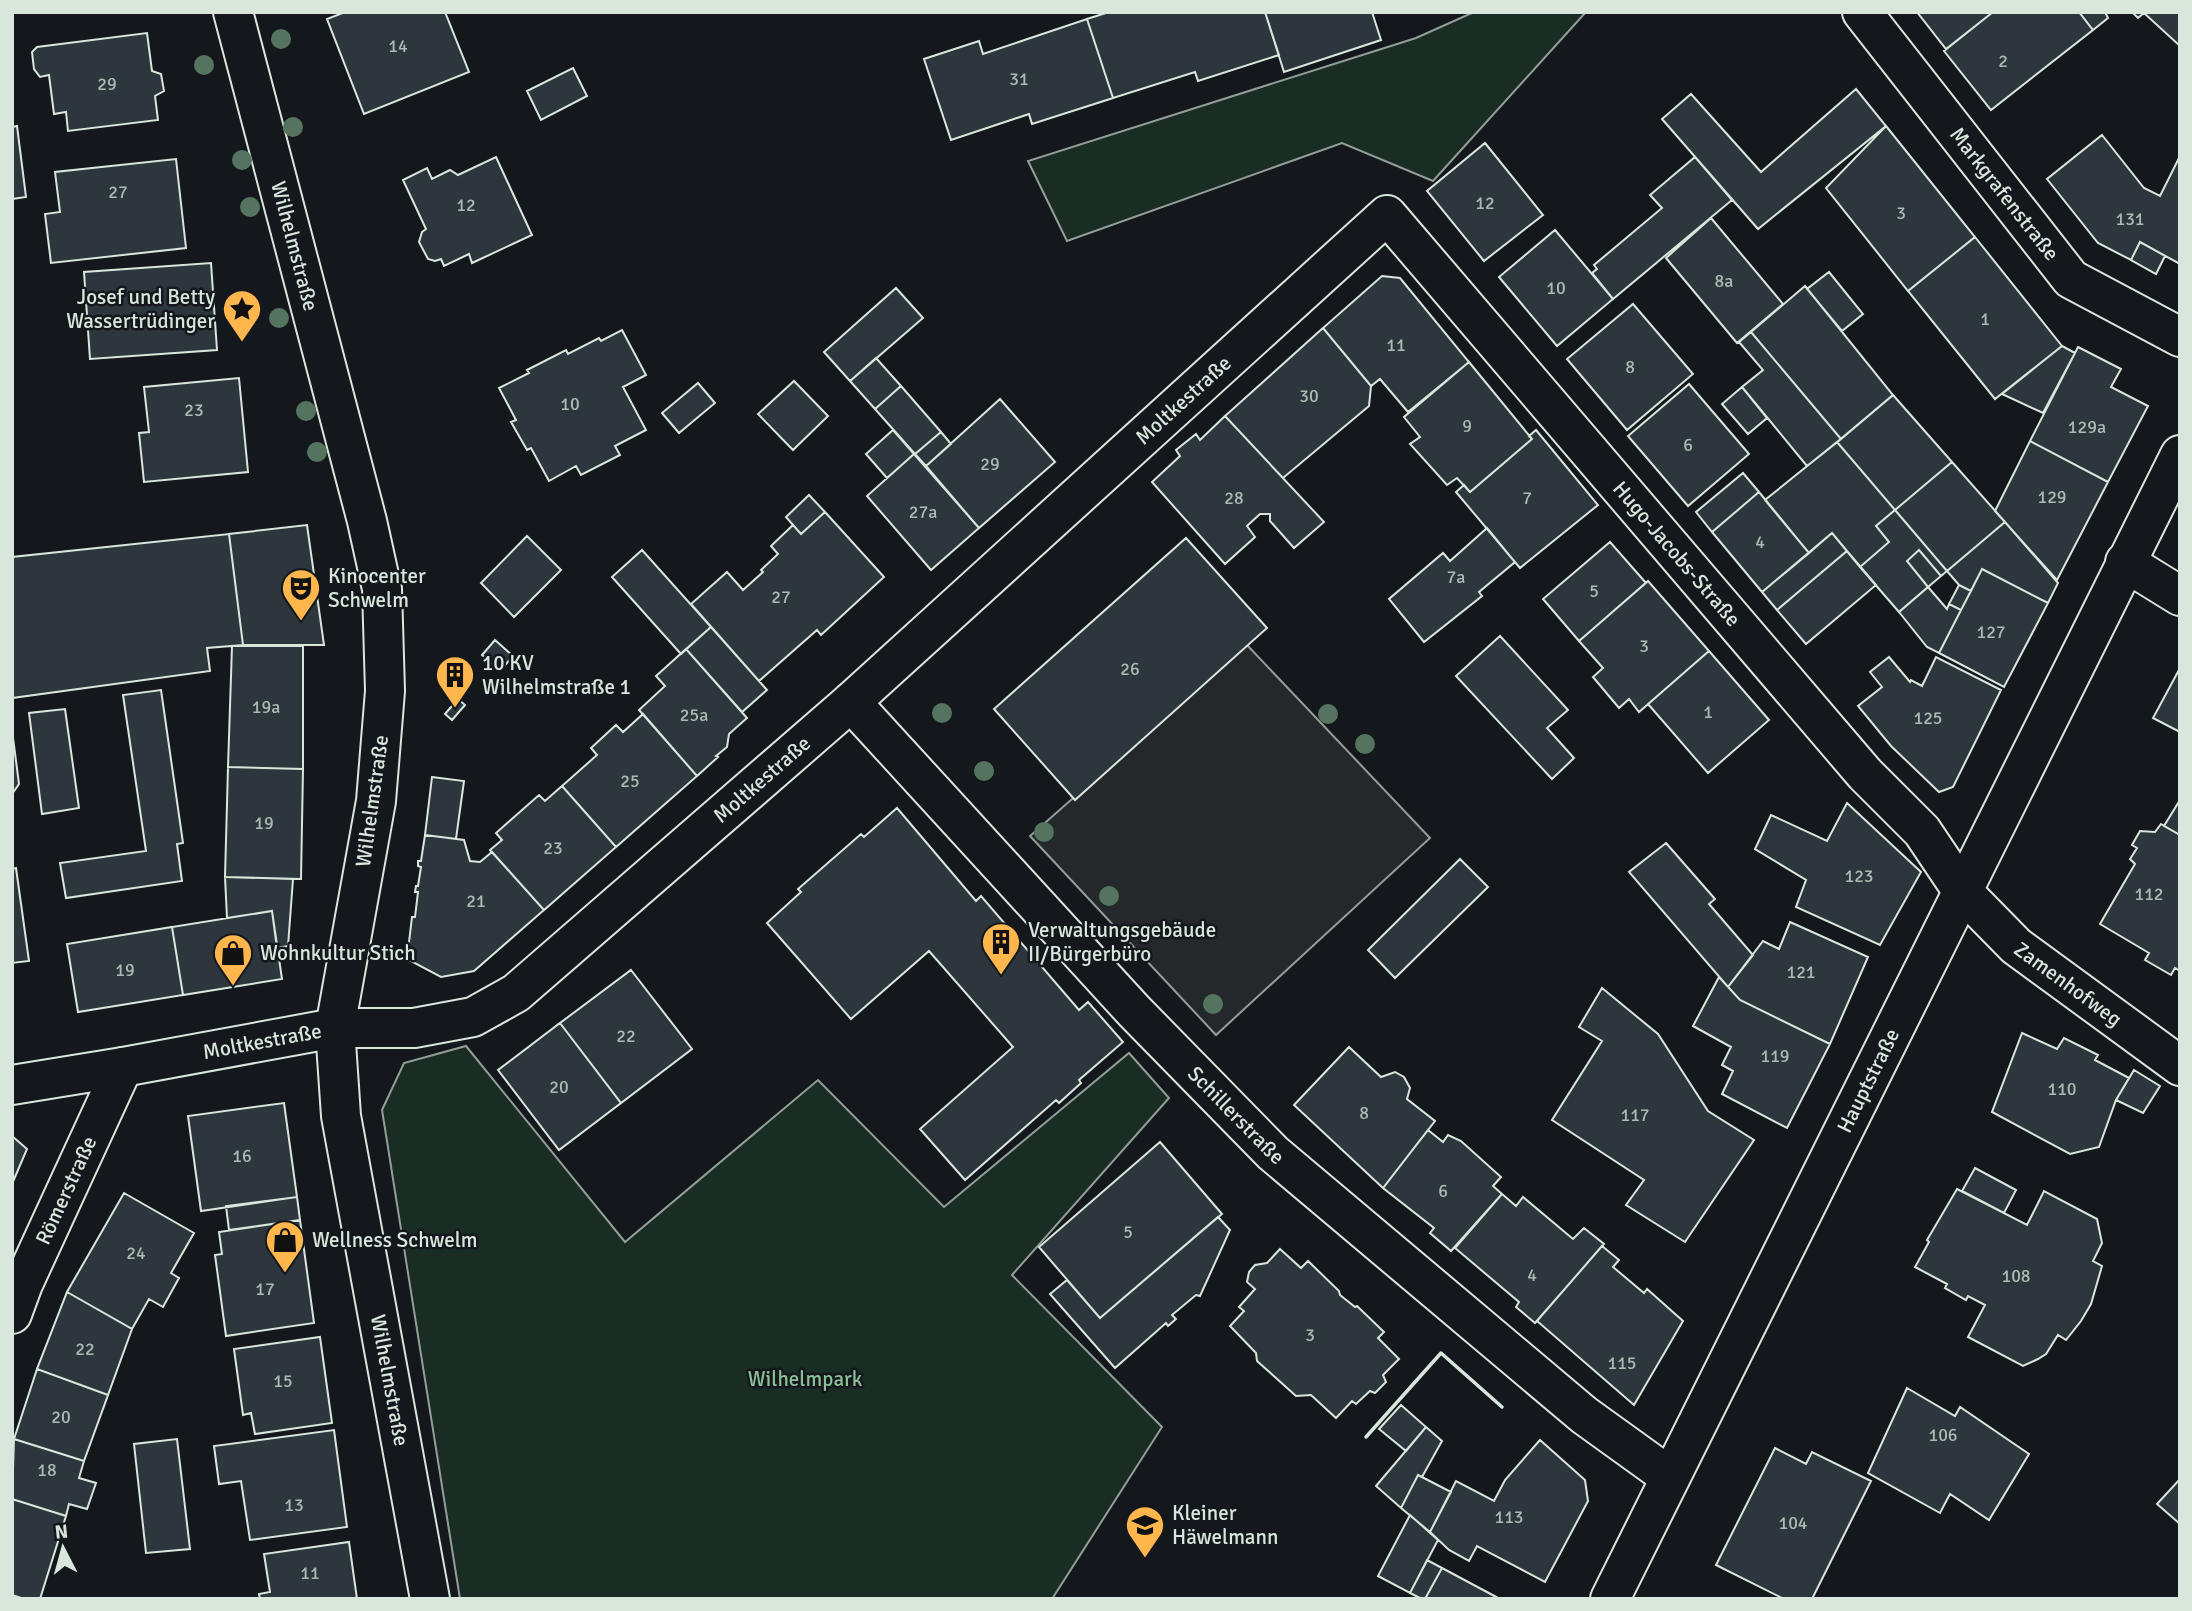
<svg xmlns="http://www.w3.org/2000/svg" width="2192" height="1611" viewBox="0 0 2192 1611" font-family="Signika,sans-serif">
  <style>
    .green { fill: #1a2d24; stroke: #939e99; stroke-width: 2 }
    .parking { fill: #24282b; stroke: #939e99; stroke-width: 2 }
    .building { fill: #2c363c; stroke: #d8e6dc; stroke-width: 2 }
    .lines { fill: none; stroke-linecap: round; stroke-linejoin: round }
    .minor-casing { stroke: #d8e6dc; stroke-width: 42 }
    .minor { stroke: #14181c; stroke-width: 38 }
    .wall { stroke: #d8e6dc; stroke-width: 3.5 }
    .tree { fill: #55745f }
    .labels { text-anchor: middle; stroke-width: 5; stroke-linejoin: round; paint-order: stroke }
    .number-label { font-size: 18px; fill: #adbab4 }
    .street-label { font-size: 21px; fill: #d8e6dc; stroke: #14181c }
    .poi-label { font-size: 21px; fill: #d8e6dc; stroke: #14181c; text-anchor: start }
    .park-label { font-size: 21px; fill: #8ac095; stroke: #14181c }
  </style>
  <rect width="100%" height="100%" fill="#14181c"/>
  <path class="green" d="M1474,12H1586L1433,181L1342,143L1067,241L1028,161L1416,38Z
    M466,1046L625,1242L818,1080L944,1207L1129,1053L1169,1098L1012,1275L1162,1427L1052,1599H460L382,1110L404,1063Z"/>
  <path class="parking" d="M1247,645L1430,838L1216,1035L1030,836Z"/>
  <path class="building" d="M345,12H445L469,72L364,114L327,19Z
    M1109,12H1265L1279,55L1198,81L1195,72L1113,98L1087,19Z
    M1265,12H1372L1381,40L1284,72Z
    M1917,12H1993L1946,49Z
    M1993,12H2079L2093,30L1991,110L1944,51Z
    M2079,12H2105L2108,18L2093,30Z
    M2132,12H2180V46L2144,13L2138,18Z
    M1087,19L1113,98L1032,124L1029,114L951,140L924,59L979,41L983,54Z
    M147,33L152,71L161,74L164,91L155,96L158,120L68,131L66,112L54,114L49,75L40,77L34,69L32,52L37,47Z
    M573,68L587,96L541,120L527,91Z
    M1856,89L1886,126L1758,229L1662,119L1691,94L1761,172Z
    M17,126L26,197L12,199V127Z
    M1886,126L1975,237L1908,291L1826,188Z
    M2102,135L2144,188L2160,196L2180,156V264L2140,242L2131,260L2098,243L2047,179Z
    M1485,143L1543,215L1484,261L1427,191Z
    M496,157L532,235L472,263L469,254L444,266L441,259L435,261L428,259L419,242L422,232L426,229L403,180L427,168L432,179L450,170L458,175Z
    M1695,157L1732,200L1613,299L1592,273L1597,269L1594,265L1662,208L1650,195Z
    M176,159L186,248L51,263L45,214L60,212L55,172Z
    M1711,218L1783,304L1737,343L1666,258Z
    M1555,230L1613,299L1557,346L1499,277Z
    M1975,237L2062,346L1995,399L1908,291Z
    M2140,242L2165,256L2156,274L2131,260Z
    M211,263L217,350L90,359L84,272Z
    M1829,272L1863,314L1842,331L1807,289Z
    M1382,276L1400,278L1469,362L1408,412L1380,379L1371,386L1323,328Z
    M1805,286L1893,395L1841,439L1751,332Z
    M896,288L923,318L850,381L824,352Z
    M1633,304L1693,374L1627,430L1567,359Z
    M1323,328L1371,386L1369,406L1283,478L1225,416Z
    M622,330L646,375L623,387L646,430L615,446L620,455L581,475L576,466L549,481L531,448L527,450L511,422L516,420L499,388L529,373L527,370L566,350L568,354L599,338L601,341Z
    M1751,332L1841,439L1807,466L1742,387L1763,370L1739,342Z
    M2062,346L2075,353L2043,413L2002,394Z
    M2078,347L2121,369L2111,387L2148,406L2108,482L2030,441Z
    M876,358L901,386L875,409L850,381Z
    M1469,362L1532,439L1470,492L1457,478L1447,485L1410,444L1420,437L1404,417Z
    M239,378L248,472L144,482L139,433L149,432L144,387Z
    M794,381L828,416L793,450L758,414Z
    M698,383L715,403L679,433L662,413Z
    M1689,384L1749,454L1688,506L1628,436Z
    M901,386L941,432L915,454L875,409Z
    M1742,387L1767,418L1748,434L1722,404Z
    M1893,395L1952,462L1895,510L1837,442Z
    M1000,399L1055,462L979,528L926,466Z
    M1225,416L1324,522L1294,548L1270,521V514H1260L1247,526L1255,537L1225,564L1152,482L1180,456L1176,450L1196,434L1200,440Z
    M893,430L914,454L887,478L866,454Z
    M1536,430L1598,505L1520,568L1456,492L1464,485L1470,492L1532,439L1529,436Z
    M941,432L951,444L926,466L915,454Z
    M2030,441L2108,482L2057,580L1995,511Z
    M1837,442L1895,510L1876,526L1889,542L1860,567L1832,533L1809,553L1765,500Z
    M914,454L979,528L931,570L867,496Z
    M1952,462L2005,522L1947,571L1895,510Z
    M1743,473L1759,492L1712,532L1696,512Z
    M1759,492L1809,553L1762,592L1712,532Z
    M809,495L825,512L801,534L786,517Z
    M1895,510L1947,571L1941,576L1919,550L1907,561L1928,587L1899,612L1860,567L1889,542L1876,526Z
    M825,512L884,577L821,635L817,630L759,681L691,604L727,572L743,590L763,572L761,570L778,554L771,546L793,525L801,534Z
    M2005,522L2058,583L2048,603L1982,569L1971,591L1959,585L1947,571Z
    M307,525L324,645H243L229,534Z
    M1487,528L1515,562L1479,592L1482,596L1424,642L1389,599L1443,553L1450,561Z
    M1832,533L1847,551L1777,610L1762,592Z
    M229,534L243,645L207,648L210,671L12,698V557Z
    M527,536L561,570L514,617L481,583Z
    M1186,538L1267,628L1075,800L994,709Z
    M1610,542L1646,583L1579,641L1543,599Z
    M642,550L711,627L681,654L612,577Z
    M1919,550L1941,576L1928,587L1907,561Z
    M1847,551L1876,585L1806,644L1777,610Z
    M1982,569L2048,603L2004,687L1939,653Z
    M1648,581L1709,651L1639,712L1629,699L1619,708L1593,677L1603,668L1579,641Z
    M1959,585L1971,591L1961,610L1949,604Z
    M1928,587L1947,609L1949,604L1961,610L1939,653L1927,647L1899,612Z
    M711,627L767,690L742,712L686,649Z
    M1500,636L1568,710L1547,728L1574,758L1552,779L1456,676Z
    M495,640L513,656L500,671L482,655Z
    M232,646H303V769L228,767Z
    M686,649L747,718L729,734L727,747L716,756L718,757L697,776L639,710L665,686L656,676Z
    M1709,651L1769,720L1708,773L1648,704Z
    M1889,657L1910,682L1911,680L1922,686L1936,657L2001,690L1953,787L1939,792L1891,746L1858,706L1882,687L1870,672Z
    M2180,668V732L2153,718Z
    M161,690L183,843L177,844L182,881L66,898L60,863L146,851L123,695Z
    M458,699L465,705L452,720L445,714Z
    M65,709L79,808L42,814L29,713Z
    M643,714L697,776L616,847L562,786L597,755L591,748L616,725L623,732Z
    M12,730L19,784L12,794Z
    M228,767L303,769L301,879L225,877Z
    M432,777L464,781L456,839L425,835Z
    M562,786L616,847L544,910L490,850L502,840L496,833L539,795L545,801Z
    M2180,800V835L2164,826Z
    M1847,803L1921,872L1880,945L1796,907L1806,880L1755,849L1771,815L1827,841Z
    M897,808L976,901L981,896L1079,1010L1088,1002L1123,1042L1079,1080L1081,1083L1059,1103L1056,1100L965,1180L920,1129L1013,1047L929,951L851,1019L767,923L801,892L798,889L861,834L864,837Z
    M2161,824L2180,835V971L2175,968L2171,975L2145,960L2149,953L2100,924L2135,864L2130,859L2137,848L2132,845L2140,831L2155,832Z
    M425,835L464,840L470,861L480,862L492,852L544,910L474,971L441,977L407,959L412,917H415L418,892H415L416,886H418L421,867L418,866V861H421Z
    M1666,843L1715,899L1709,904L1753,955L1728,987L1629,872Z
    M1460,859L1488,887L1395,978L1368,950Z
    M16,868L29,961L12,963V869Z
    M225,877L293,879L288,946L277,948L272,911L227,918Z
    M272,911L282,979L183,995L172,927Z
    M1790,922L1868,957L1830,1044L1740,1000L1728,987L1763,941L1779,949Z
    M172,927L183,995L78,1012L67,944Z
    M631,970L692,1049L621,1103L560,1023Z
    M1719,977L1740,1000L1830,1044L1787,1128L1722,1094L1733,1071L1722,1065L1731,1047L1693,1026Z
    M1602,988L1658,1034L1708,1111L1754,1140L1685,1242L1626,1205L1644,1180L1552,1120L1602,1041L1579,1027Z
    M560,1023L621,1103L559,1150L498,1070Z
    M2022,1033L2057,1049L2064,1038L2098,1055L2095,1060L2129,1078L2116,1100L2099,1147L2070,1154L1992,1112Z
    M1349,1047L1381,1077L1395,1072L1404,1077L1410,1088L1407,1099L1435,1121L1383,1188L1294,1105Z
    M2134,1070L2160,1086L2143,1113L2116,1100Z
    M284,1103L297,1197L201,1211L188,1116Z
    M1428,1130L1443,1142L1448,1135L1461,1141L1501,1177L1493,1186L1502,1194L1451,1251L1430,1233L1434,1228L1383,1188Z
    M12,1136L27,1149L12,1184Z
    M1160,1142L1222,1214L1100,1318L1039,1247Z
    M1975,1168L2016,1190L2004,1213L1962,1191Z
    M1957,1189L2027,1225L2044,1191L2097,1219L2102,1243L2093,1261L2102,1266L2091,1304L2081,1321L2066,1340L2058,1335L2046,1354L2038,1359L2023,1366L1968,1337L1985,1305L1968,1296L1966,1300L1945,1288L1947,1284L1915,1267L1929,1242L1927,1240Z
    M124,1193L194,1233L171,1273L179,1278L163,1307L149,1299L132,1329L67,1292Z
    M1502,1194L1516,1206L1523,1197L1573,1239L1584,1228L1604,1244L1535,1323L1516,1307L1519,1302L1455,1248Z
    M297,1197L300,1220L229,1230L226,1206Z
    M1218,1217L1230,1230L1200,1296L1196,1295L1172,1315L1176,1319L1168,1326L1166,1323L1115,1368L1050,1294L1067,1280L1100,1318Z
    M300,1220L314,1323L226,1336L215,1255L222,1254L219,1232Z
    M1602,1246L1619,1260L1613,1267L1644,1293L1647,1289L1683,1321L1634,1405L1537,1321Z
    M1280,1249L1301,1268L1308,1261L1339,1291L1340,1295L1355,1307L1357,1306L1384,1332L1378,1338L1399,1359L1383,1375L1386,1382L1375,1393L1370,1391L1356,1404L1352,1401L1336,1418L1311,1395L1296,1396L1257,1361L1256,1353L1230,1326L1244,1311L1239,1307L1255,1289L1247,1282L1249,1272L1255,1265L1267,1263Z
    M67,1292L132,1329L108,1395L37,1369Z
    M320,1337L332,1423L255,1434L251,1413L243,1415L234,1349Z
    M37,1369L108,1395L84,1461L14,1439Z
    M1907,1388L1955,1416L1960,1407L2029,1454L1989,1520L1950,1494L1940,1513L1868,1473Z
    M1401,1405L1426,1427L1406,1451L1379,1429Z
    M1426,1427L1442,1441L1422,1477L1418,1475L1401,1508L1376,1486Z
    M334,1430L347,1527L250,1540L241,1481L219,1484L214,1446Z
    M14,1439L84,1461L79,1478L96,1483L87,1509L69,1504L66,1516L12,1499Z
    M177,1439L190,1549L146,1553L134,1444Z
    M1540,1440L1585,1480L1588,1501L1545,1582L1477,1546L1469,1561L1449,1550L1430,1532L1456,1481L1494,1501L1505,1480Z
    M1775,1448L1806,1464L1812,1452L1871,1481L1812,1599H1784L1716,1565Z
    M1418,1475L1451,1492L1430,1532L1401,1508Z
    M2180,1479V1524L2157,1504Z
    M12,1499L66,1516L40,1599H24L12,1595Z
    M1410,1515L1438,1540L1410,1593L1378,1576Z
    M349,1542L357,1599H260L259,1594L270,1592L264,1554Z
    M1427,1560L1442,1568L1425,1599H1422L1410,1593Z
    M1442,1568L1500,1599H1425Z"/>
  <g class="lines">
    <g class="minor-casing">
      <g id="minor">
        <path id="s1" d="M233,12L367,521L382,589L385,691L376,801L335,1028L341,1116L430,1599"/>
        <path id="s2" d="M1862,12L2071,279L2180,337"/>
        <path d="M2125,562L2180,596"/>
        <path id="s3" d="M851,702L1134,1011L1273,1153L1584,1415L1670,1477"/>
        <path id="s4" d="M12,1085L123,1067L335,1028H414L473,1017L516,993L851,702L1387,215L1865,774L1922,831L1963,892L2016,946L2180,1066"/>
        <path id="s5" d="M12,1314L23,1284L123,1067"/>
        <path id="s6" d="M1610,1599L2180,455"/>
      </g>
    </g>
    <use href="#minor" class="minor"/>
    <path class="wall" d="M1366,1437L1441,1353L1502,1407"/>
  </g>
  <g class="tree">
    <circle cx="281" cy="39" r="10"/>
    <circle cx="204" cy="65" r="10"/>
    <circle cx="293" cy="127" r="10"/>
    <circle cx="242" cy="160" r="10"/>
    <circle cx="250" cy="207" r="10"/>
    <circle cx="279" cy="318" r="10"/>
    <circle cx="306" cy="411" r="10"/>
    <circle cx="317" cy="452" r="10"/>
    <circle cx="942" cy="713" r="10"/>
    <circle cx="1328" cy="714" r="10"/>
    <circle cx="1365" cy="744" r="10"/>
    <circle cx="984" cy="771" r="10"/>
    <circle cx="1044" cy="832" r="10"/>
    <circle cx="1109" cy="896" r="10"/>
    <circle cx="1213" cy="1004" r="10"/>
  </g>
  <defs>
    <g id="sight-pin" transform="scale(2.0125)"><path d="M0 17L-7.5 6A9.5 9.5 0 1 1 7.5 6Z" fill="#ffb74d" stroke="#14181c"/><path d="M0-6L1.8-2.2L6-1.7L2.9 1.2L3.7 5.4L0 3.3L-3.7 5.4L-2.9 1.2L-6-1.7L-1.8-2.2Z" fill="#111"/></g>
    <g id="theatre-pin" transform="scale(2.0125)"><path d="M0 17L-7.5 6A9.5 9.5 0 1 1 7.5 6Z" fill="#ffb74d" stroke="#14181c"/><path d="M-5-5.5Q0-4 5-5.5V0Q5 5 0 6Q-5 5-5 0ZM-3.3-2.5H-1v1.5H-3.3ZM1-2.5H3.3v1.5H1ZM-2.8 1Q0 5.5 2.8 1Z" fill="#111"/></g>
    <g id="building-pin" transform="scale(2.0125)"><path d="M0 17L-7.5 6A9.5 9.5 0 1 1 7.5 6Z" fill="#ffb74d" stroke="#14181c"/><path d="M-4-6H4V6H1V3H-1V6H-4ZM-2.5-4.3h1.7v1.8h-1.7ZM.8-4.3h1.7v1.8H.8ZM-2.5-1h1.7V.8h-1.7ZM.8-1h1.7V.8H.8Z" fill="#111"/></g>
    <g id="shop-pin" transform="scale(2.0125)"><path d="M0 17L-7.5 6A9.5 9.5 0 1 1 7.5 6Z" fill="#ffb74d" stroke="#14181c"/><path d="M-5-2.5h2.3a2.7 3.5 0 0 1 5.4 0H5L5.5 6h-11ZM-1.5-2.5h3a1.5 2.3 0 0 0-3 0Z" fill="#111"/></g>
    <g id="school-pin" transform="scale(2.0125)"><path d="M0 17L-7.5 6A9.5 9.5 0 1 1 7.5 6Z" fill="#ffb74d" stroke="#14181c"/><path d="M0-5L7-2L0 1L-7-2ZM-4 1L0 2.5L4 1V4Q0 6-4 4Z" fill="#111"/></g>
  </defs>
  <g fill-rule="evenodd">
    <use href="#sight-pin" x="242" y="309"/>
    <use href="#theatre-pin" x="301" y="588"/>
    <use href="#building-pin" x="455" y="675"/>
    <use href="#building-pin" x="1001" y="942"/>
    <use href="#shop-pin" x="233" y="953"/>
    <use href="#shop-pin" x="285" y="1240"/>
    <use href="#school-pin" x="1145" y="1525"/>
  </g>
  <g class="labels">
    <g class="number-label">
      <text x="398" y="52">14</text>
      <text x="2003" y="67">2</text>
      <text x="1019" y="85">31</text>
      <text x="107" y="90">29</text>
      <text x="118" y="198">27</text>
      <text x="1485" y="209">12</text>
      <text x="466" y="211">12</text>
      <text x="1901" y="219">3</text>
      <text x="2130" y="225">131</text>
      <text x="1724" y="287">8a</text>
      <text x="1556" y="294">10</text>
      <text x="1985" y="325">1</text>
      <text x="1396" y="351">11</text>
      <text x="1630" y="373">8</text>
      <text x="1309" y="402">30</text>
      <text x="570" y="410">10</text>
      <text x="194" y="416">23</text>
      <text x="1467" y="432">9</text>
      <text x="2087" y="433">129a</text>
      <text x="1688" y="451">6</text>
      <text x="990" y="470">29</text>
      <text x="2052" y="503">129</text>
      <text x="1234" y="504">28</text>
      <text x="1527" y="504">7</text>
      <text x="923" y="518">27a</text>
      <text x="1760" y="548">4</text>
      <text x="1456" y="583">7a</text>
      <text x="1594" y="597">5</text>
      <text x="781" y="603">27</text>
      <text x="1991" y="638">127</text>
      <text x="1644" y="652">3</text>
      <text x="1130" y="675">26</text>
      <text x="266" y="713">19a</text>
      <text x="1708" y="718">1</text>
      <text x="694" y="721">25a</text>
      <text x="1928" y="724">125</text>
      <text x="630" y="787">25</text>
      <text x="264" y="829">19</text>
      <text x="553" y="854">23</text>
      <text x="1859" y="882">123</text>
      <text x="2149" y="900">112</text>
      <text x="476" y="907">21</text>
      <text x="125" y="976">19</text>
      <text x="1801" y="978">121</text>
      <text x="626" y="1042">22</text>
      <text x="1775" y="1062">119</text>
      <text x="559" y="1093">20</text>
      <text x="2062" y="1095">110</text>
      <text x="1364" y="1119">8</text>
      <text x="1635" y="1121">117</text>
      <text x="242" y="1162">16</text>
      <text x="1443" y="1197">6</text>
      <text x="1128" y="1238">5</text>
      <text x="136" y="1259">24</text>
      <text x="1532" y="1281">4</text>
      <text x="2016" y="1282">108</text>
      <text x="265" y="1295">17</text>
      <text x="1310" y="1341">3</text>
      <text x="85" y="1355">22</text>
      <text x="1622" y="1369">115</text>
      <text x="283" y="1387">15</text>
      <text x="61" y="1423">20</text>
      <text x="1943" y="1441">106</text>
      <text x="47" y="1476">18</text>
      <text x="294" y="1511">13</text>
      <text x="1509" y="1523">113</text>
      <text x="1793" y="1529">104</text>
      <text x="310" y="1579">11</text>
    </g>
    <g class="street-label">
      <text dy="7" stroke="none"><textPath href="#s2" startOffset="231">Markgrafenstraße</textPath></text>
      <text dy="7" stroke="none"><textPath href="#s1" startOffset="242">Wilhelmstraße</textPath></text>
      <text dy="7" stroke="none"><textPath href="#s4" startOffset="1409">Moltkestraße</textPath></text>
      <text dy="7" stroke="none"><textPath href="#s4" startOffset="2130">Hugo-Jacobs-Straße</textPath></text>
      <text dy="7" stroke="none"><textPath href="#s4" startOffset="842">Moltkestraße</textPath></text>
      <text transform="translate(372 801) rotate(-82)" y="7">Wilhelmstraße</text>
      <text dy="7" stroke="none"><textPath href="#s4" startOffset="2714">Zamenhofweg</textPath></text>
      <text dy="7" stroke="none"><textPath href="#s4" startOffset="254">Moltkestraße</textPath></text>
      <text dy="7" stroke="none"><textPath href="#s6" startOffset="579">Hauptstraße</textPath></text>
      <text dy="7" stroke="none"><textPath href="#s3" startOffset="565">Schillerstraße</textPath></text>
      <text dy="7" stroke="none"><textPath href="#s5" startOffset="135">Römerstraße</textPath></text>
      <text dy="7" stroke="none"><textPath href="#s1" startOffset="1396">Wilhelmstraße</textPath></text>
    </g>
    <g class="poi-label">
      <text x="215" y="304" text-anchor="end">Josef und Betty<tspan x="215" dy="24">Wassertrüdinger</tspan></text>
      <text x="328" y="583">Kinocenter<tspan x="328" dy="24">Schwelm</tspan></text>
      <text x="482" y="670">10 KV<tspan x="482" dy="24">Wilhelmstraße 1</tspan></text>
      <text x="1028" y="937">Verwaltungsgebäude<tspan x="1028" dy="24">II/Bürgerbüro</tspan></text>
      <text x="260" y="960">Wohnkultur Stich</text>
      <text x="312" y="1247">Wellness Schwelm</text>
      <text x="1172" y="1520">Kleiner<tspan x="1172" dy="24">Häwelmann</tspan></text>
    </g>
    <g class="park-label">
      <text x="805" y="1386">Wilhelmpark</text>
    </g>
  </g>
  <rect width="2192" height="1611" fill="none" stroke="#d8e6dc" stroke-width="28"/>
  <g transform="translate(63 1548) rotate(354)" stroke="#14181c" stroke-width="5" paint-order="stroke">
  <path d="M0-5L12 26L0 18L-12 26Z" fill="#d8e6dc"/>
  <text y="-10" font-size="19" font-weight="bold" text-anchor="middle" fill="#d8e6dc">N</text>
  </g>
</svg>
